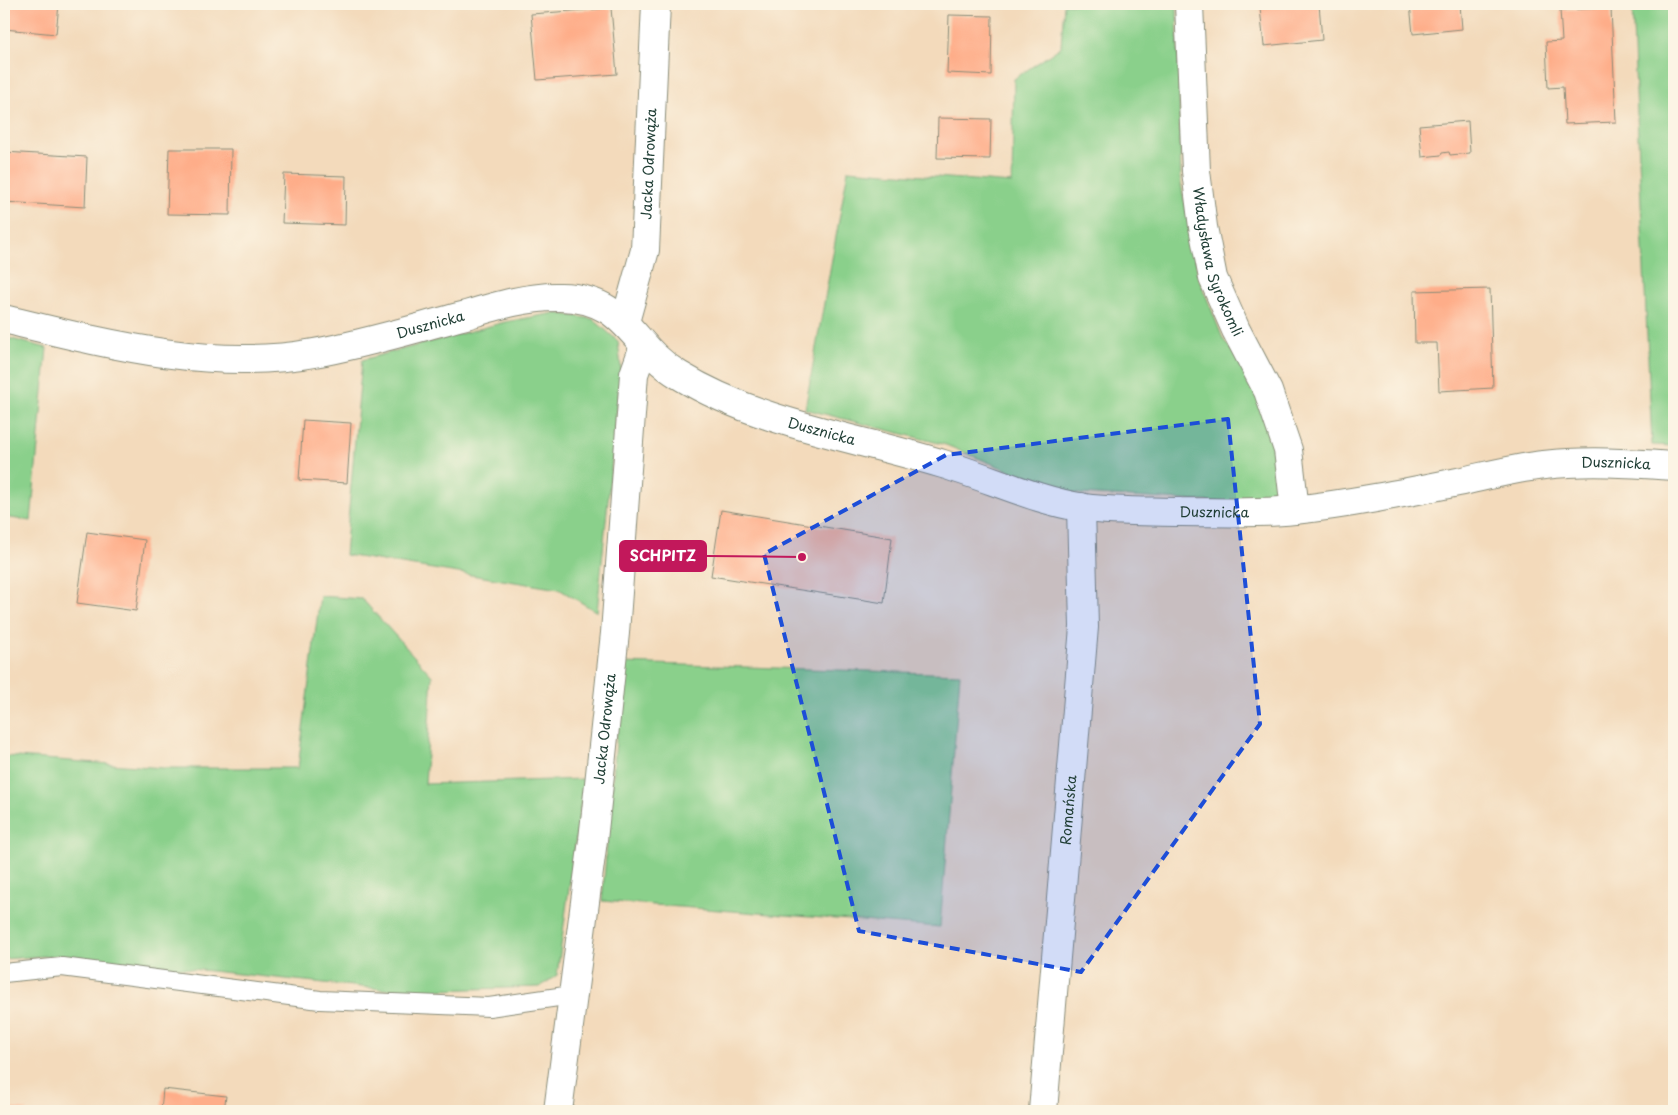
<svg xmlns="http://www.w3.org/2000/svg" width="1678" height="1115" viewBox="0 0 1678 1115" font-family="'Playpen Sans',sans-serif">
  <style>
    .green { fill: #8ad08b; stroke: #548660 }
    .building { fill: #fead89 }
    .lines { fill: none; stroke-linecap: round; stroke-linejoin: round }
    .lane-casing { stroke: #898c78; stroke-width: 20 }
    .street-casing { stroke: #898c78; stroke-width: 30 }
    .lane { stroke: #fff; stroke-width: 18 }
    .street { stroke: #fff; stroke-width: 28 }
    .marked { fill: #1d4ed8; fill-opacity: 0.2; stroke: #1d4ed8; stroke-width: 4; stroke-dasharray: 10 6; stroke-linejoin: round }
    .labels { text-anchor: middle; stroke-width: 4; stroke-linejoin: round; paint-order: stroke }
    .street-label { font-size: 14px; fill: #1f3d34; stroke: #fcf5e5 }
    .leader { fill: none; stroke: #c2185b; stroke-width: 2 }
    .callout-dot { fill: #c2185b; stroke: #fcf5e5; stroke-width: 2 }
    .callout { fill: #c2185b; stroke: #c2185b; stroke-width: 2 }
    .callout-label { font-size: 15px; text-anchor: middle; font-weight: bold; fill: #fff }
  </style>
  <rect width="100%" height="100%" fill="#fcf5e5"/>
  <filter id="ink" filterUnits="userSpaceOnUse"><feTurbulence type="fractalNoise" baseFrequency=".02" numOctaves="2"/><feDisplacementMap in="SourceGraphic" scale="10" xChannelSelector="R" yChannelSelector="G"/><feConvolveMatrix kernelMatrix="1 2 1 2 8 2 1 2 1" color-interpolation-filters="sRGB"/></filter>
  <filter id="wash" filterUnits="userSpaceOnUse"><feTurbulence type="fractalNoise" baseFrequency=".0096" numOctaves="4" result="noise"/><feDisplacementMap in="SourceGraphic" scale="20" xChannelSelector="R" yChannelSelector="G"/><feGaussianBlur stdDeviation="1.12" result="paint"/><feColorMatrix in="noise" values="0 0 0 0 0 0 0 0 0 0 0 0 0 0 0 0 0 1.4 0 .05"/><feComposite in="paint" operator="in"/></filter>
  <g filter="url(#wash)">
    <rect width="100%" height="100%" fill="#f3dabb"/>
    <path class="green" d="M1064,4H1177L1181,184L1199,278L1223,339L1258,385L1282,470L1273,491L1251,504L1064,493L946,445L805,409L848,170L1012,183L1014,79L1061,47Z
      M1632,4H1674V446L1652,445Z
      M555,313L593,319L618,341L621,368L597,612L559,589L345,555L362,360L505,322Z
      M4,337L47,348L31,521L4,517Z
      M320,596L362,599L432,676L425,784L584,779L557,975L540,987L400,991L59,955L4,959V756L164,768H298Z
      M623,663L960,674L940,927L602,901Z"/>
    <g id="blocks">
      <path class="building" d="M4,4H59L56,34L4,29Z
        M1303,4H1319L1322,40L1264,46L1260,8Z
        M1410,4H1460L1462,29L1413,34Z
        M611,8L617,74L537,80L531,14Z
        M1611,8L1616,122L1565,124L1563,87L1548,88L1546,42L1562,41L1560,10Z
        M949,15L992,16L991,75L947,73Z
        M938,118L991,119L990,159L937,158Z
        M1468,121L1470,153L1450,155L1449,152L1442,153L1441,155L1422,157L1419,125Z
        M169,149H231L230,215L167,214Z
        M4,152L87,157L85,207L4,202Z
        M284,174L346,176L345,225L282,223Z
        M1490,289L1493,388L1439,391L1437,343H1415L1414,291Z
        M303,420L351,423L347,483L299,480Z
        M721,510L892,538L884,603L711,576Z
        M87,532L145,540L136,611L77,603Z
        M163,1089L226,1096L224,1111H161Z
        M4,1108L28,1110V1111H4Z"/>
    </g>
  </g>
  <g filter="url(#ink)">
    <use href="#blocks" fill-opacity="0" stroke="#898c78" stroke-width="1"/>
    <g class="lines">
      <g class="lane-casing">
        <path id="lane" d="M4,973L62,967L320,1000L489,1007L572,995"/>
      </g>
      <g class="street-casing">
        <g id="street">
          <path id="s1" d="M1189,4L1196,171L1203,227L1213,278L1236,330L1268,391L1288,450L1295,510"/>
          <path id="s2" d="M4,319C103,343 211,372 314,353C365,344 416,328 466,315C496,306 529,296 560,297C628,298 630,346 679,375C759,424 855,437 943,464C990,478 1037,501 1085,508C1117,512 1149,511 1181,512C1219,512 1257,514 1294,510C1349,504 1404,493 1458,482C1486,476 1515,468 1544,465C1588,460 1630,463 1674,466"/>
          <path id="s3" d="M625,322L645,250L656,4"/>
          <path id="s4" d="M558,1111L593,840L615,633L634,374L644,346"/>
          <path id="s5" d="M1043,1111L1084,627L1081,507"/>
        </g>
      </g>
      <use href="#lane" class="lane"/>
      <use href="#street" class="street"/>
    </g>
  </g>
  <path class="marked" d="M1228,419L1260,724L1081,972L859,931L764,554L946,455Z"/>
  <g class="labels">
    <g class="street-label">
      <text dy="5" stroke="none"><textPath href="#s3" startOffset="161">Jacka Odrowąża</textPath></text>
      <text dy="5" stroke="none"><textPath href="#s1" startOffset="261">Władysława Syrokomli</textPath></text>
      <text dy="5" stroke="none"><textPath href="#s2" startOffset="434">Dusznicka</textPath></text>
      <text dy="5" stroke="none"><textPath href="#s2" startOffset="868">Dusznicka</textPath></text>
      <text dy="5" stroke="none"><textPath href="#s2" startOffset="1678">Dusznicka</textPath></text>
      <text dy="5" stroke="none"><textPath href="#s2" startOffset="1272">Dusznicka</textPath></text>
      <text dy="5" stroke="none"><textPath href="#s4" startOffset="385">Jacka Odrowąża</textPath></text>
      <text dy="5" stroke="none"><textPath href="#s5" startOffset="302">Romańska</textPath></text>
    </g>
  </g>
  <path class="leader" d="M802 557L706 556"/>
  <circle class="callout-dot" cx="802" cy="557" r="5"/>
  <rect class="callout" x="620" y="541" width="86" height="30" rx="5"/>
  <g class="callout-label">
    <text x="663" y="561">SCHPITZ</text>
  </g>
  <rect width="1678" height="1115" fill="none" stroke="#fcf5e5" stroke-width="20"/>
</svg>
